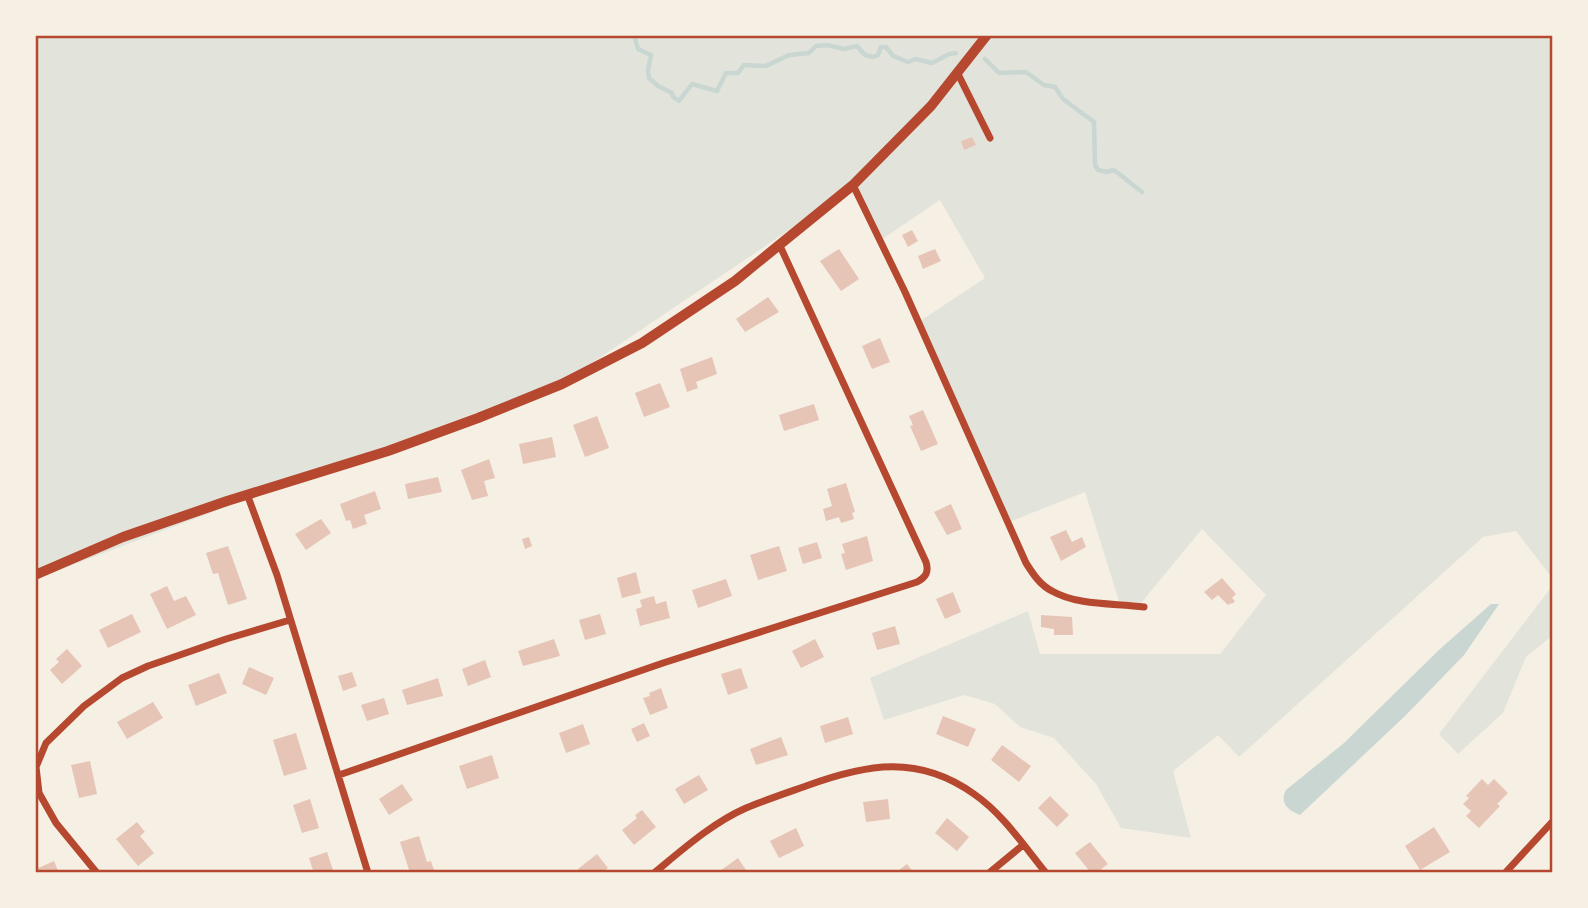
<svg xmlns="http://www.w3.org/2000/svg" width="1588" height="908" viewBox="0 0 1588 908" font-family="'Sofia Sans Condensed',sans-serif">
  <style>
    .green { fill: #e2e4dc }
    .water { fill: #c9d6d2 }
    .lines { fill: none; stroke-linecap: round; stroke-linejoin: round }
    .stream { stroke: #c9d6d2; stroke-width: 4.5 }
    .building { fill: #e6c5b7 }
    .minor { stroke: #b5482f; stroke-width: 7 }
    .tertiary { stroke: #b5482f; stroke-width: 10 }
    .neatline { fill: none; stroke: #b5482f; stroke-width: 2.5 }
  </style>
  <rect width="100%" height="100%" fill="#f6efe4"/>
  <path class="green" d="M35,35H1553V579L1516,531L1483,537L1239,757L1218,735L1173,771L1191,838L1121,828L1096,784L1054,738L1020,727L995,704L964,695L884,720L870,678L1028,611L1040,654H1220L1266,595L1202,529L1141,603L1119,601L1085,492L1009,522L920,321L985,278L940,200L881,240L850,189L571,377L35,579Z
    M1553,585V635L1526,657L1503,713L1458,754L1439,734Z"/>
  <path class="water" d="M1491,604H1499L1464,655L1406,715L1300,815C1288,810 1279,803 1286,790L1344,743L1440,649Z"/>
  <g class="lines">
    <path class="stream" d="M634,35L638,49L651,55L648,70L649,78L658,86L672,93L673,97L679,101L692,84L717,91L726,73H738L744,65L766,66L789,55L809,53L816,46L827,45L844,49L857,46L865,55L873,57L878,55L881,47H886L893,56L908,62L915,59L932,63L949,54L956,53
      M985,59L999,73L1026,72L1044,85L1055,87L1063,99L1094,122L1095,165L1098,170L1106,172L1114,170L1142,192"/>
  </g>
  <path class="building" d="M972,137L976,145L964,150L961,141Z
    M912,230L918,241L908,247L902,235Z
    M839,249L859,279L841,291L820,261Z
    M935,249L941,261L923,269L918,256Z
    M768,297L779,312L745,332L736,319Z
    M880,338L890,362L872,369L862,346Z
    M712,357L717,374L696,382L698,388L687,392L680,369Z
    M660,383L670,407L644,417L635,393Z
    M814,404L819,420L784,431L779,415Z
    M923,410L938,444L921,451L910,426L913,425L909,416Z
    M597,416L609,448L585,457L573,425Z
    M552,437L556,457L523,464L519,444Z
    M489,459L495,478L484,481L488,496L472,500L461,470Z
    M438,477L442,492L408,499L405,484Z
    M846,483L855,512L852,513L854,519L841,523L839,517L826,521L823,509L832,506L827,489Z
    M375,491L381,509L364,515L367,524L353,529L350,520L346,521L340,504Z
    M951,504L962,529L947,535L934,512Z
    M321,519L331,533L306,550L295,534Z
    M1066,530L1072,542L1082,537L1086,547L1061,561L1050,537Z
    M867,536L873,561L846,570L841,554L845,553L842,544Z
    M529,537L532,546L525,549L522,539Z
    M817,542L822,558L803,564L798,548Z
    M228,546L247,599L228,605L218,573L213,574L206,553Z
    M779,546L787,571L758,580L750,555Z
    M636,572L641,593L622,598L617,578Z
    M1222,578L1236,594L1232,598L1235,601L1232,604L1231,603L1228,605L1218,595L1212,600L1204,592Z
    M726,579L732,596L698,608L692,590Z
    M167,586L174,601L186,596L196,615L167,629L150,594Z
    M953,592L961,612L945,619L936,599Z
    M654,596L656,604L666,601L670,618L640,626L636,609L642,607L640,600Z
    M132,614L141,632L108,648L99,630Z
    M600,614L606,634L585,640L579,620Z
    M1041,615L1072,617L1073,635H1054V629L1041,627Z
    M895,626L900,644L877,650L872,633Z
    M554,639L560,656L523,666L518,651Z
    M815,639L824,657L801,668L792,651Z
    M67,649L82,666L62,684L50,670L59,662L56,659Z
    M485,660L491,677L468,686L462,669Z
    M249,667L274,678L266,695L242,684Z
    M741,668L748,688L728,695L721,674Z
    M352,672L357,686L343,691L338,676Z
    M219,673L227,693L196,706L188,685Z
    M438,678L443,696L407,705L402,690Z
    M661,688L668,708L650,715L643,698L650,696L649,693Z
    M384,698L389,714L367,721L361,705Z
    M153,702L163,718L127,739L117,722Z
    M943,716L976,729L968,747L936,734Z
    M848,717L853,734L825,743L820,726Z
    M644,723L650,736L637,742L631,729Z
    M583,724L590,744L566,753L559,733Z
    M296,733L307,769L284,776L273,740Z
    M781,737L788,755L756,765L750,749Z
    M1002,745L1031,766L1019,782L991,760Z
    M492,755L499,778L467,789L459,766Z
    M90,761L97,794L79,798L71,765Z
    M699,775L708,790L684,804L675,789Z
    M1482,779L1488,785L1494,779L1508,793L1497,804L1500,806L1479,828L1466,816L1471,811L1463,804L1469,798L1466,796Z
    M402,784L413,800L389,815L379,799Z
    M1050,796L1069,815L1057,827L1038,808Z
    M310,799L319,828L302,833L293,805Z
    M888,799L890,819L866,822L863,802Z
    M642,810L656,827L634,845L622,830L637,818L635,815Z
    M947,818L969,837L957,851L935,833Z
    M137,822L145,832L140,836L154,853L138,866L116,839Z
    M1434,827L1450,852L1420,870L1405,846Z
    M796,828L804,846L779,858L770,841Z
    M419,836L427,862L431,861L434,870L410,873L400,842Z
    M1090,842L1108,864L1096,873H1091L1075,853Z
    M327,852L334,873H314L309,858Z
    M597,854L608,868L602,873H581L578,869Z
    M738,858L748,873H717Z
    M54,861L59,873H37L36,869Z
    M907,864L914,873H895Z"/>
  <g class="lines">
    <path class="minor" d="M958,74L990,138
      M853,185L905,292L1026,563C1033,574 1040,585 1052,591C1078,606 1115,603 1144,607
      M247,494L277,575L368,873
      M339,775L663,663L917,582C926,577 929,572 926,562L780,246
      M97,873L56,823L39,793L36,767L46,743L84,706L122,678L148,666L226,639L290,620
      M654,873C682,850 712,823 746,808C765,800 786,793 806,786C866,764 918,754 974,794C1003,814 1024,846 1046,873
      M989,873L1023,845
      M1505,873L1553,821"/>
    <path class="tertiary" d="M35,575L123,537L227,501L388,451L478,418L562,384L642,343L735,281L853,185L931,106L987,35"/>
  </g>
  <rect width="1588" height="908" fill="none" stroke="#f6efe4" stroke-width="74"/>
  <rect x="37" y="37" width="1514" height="834" class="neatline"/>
</svg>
